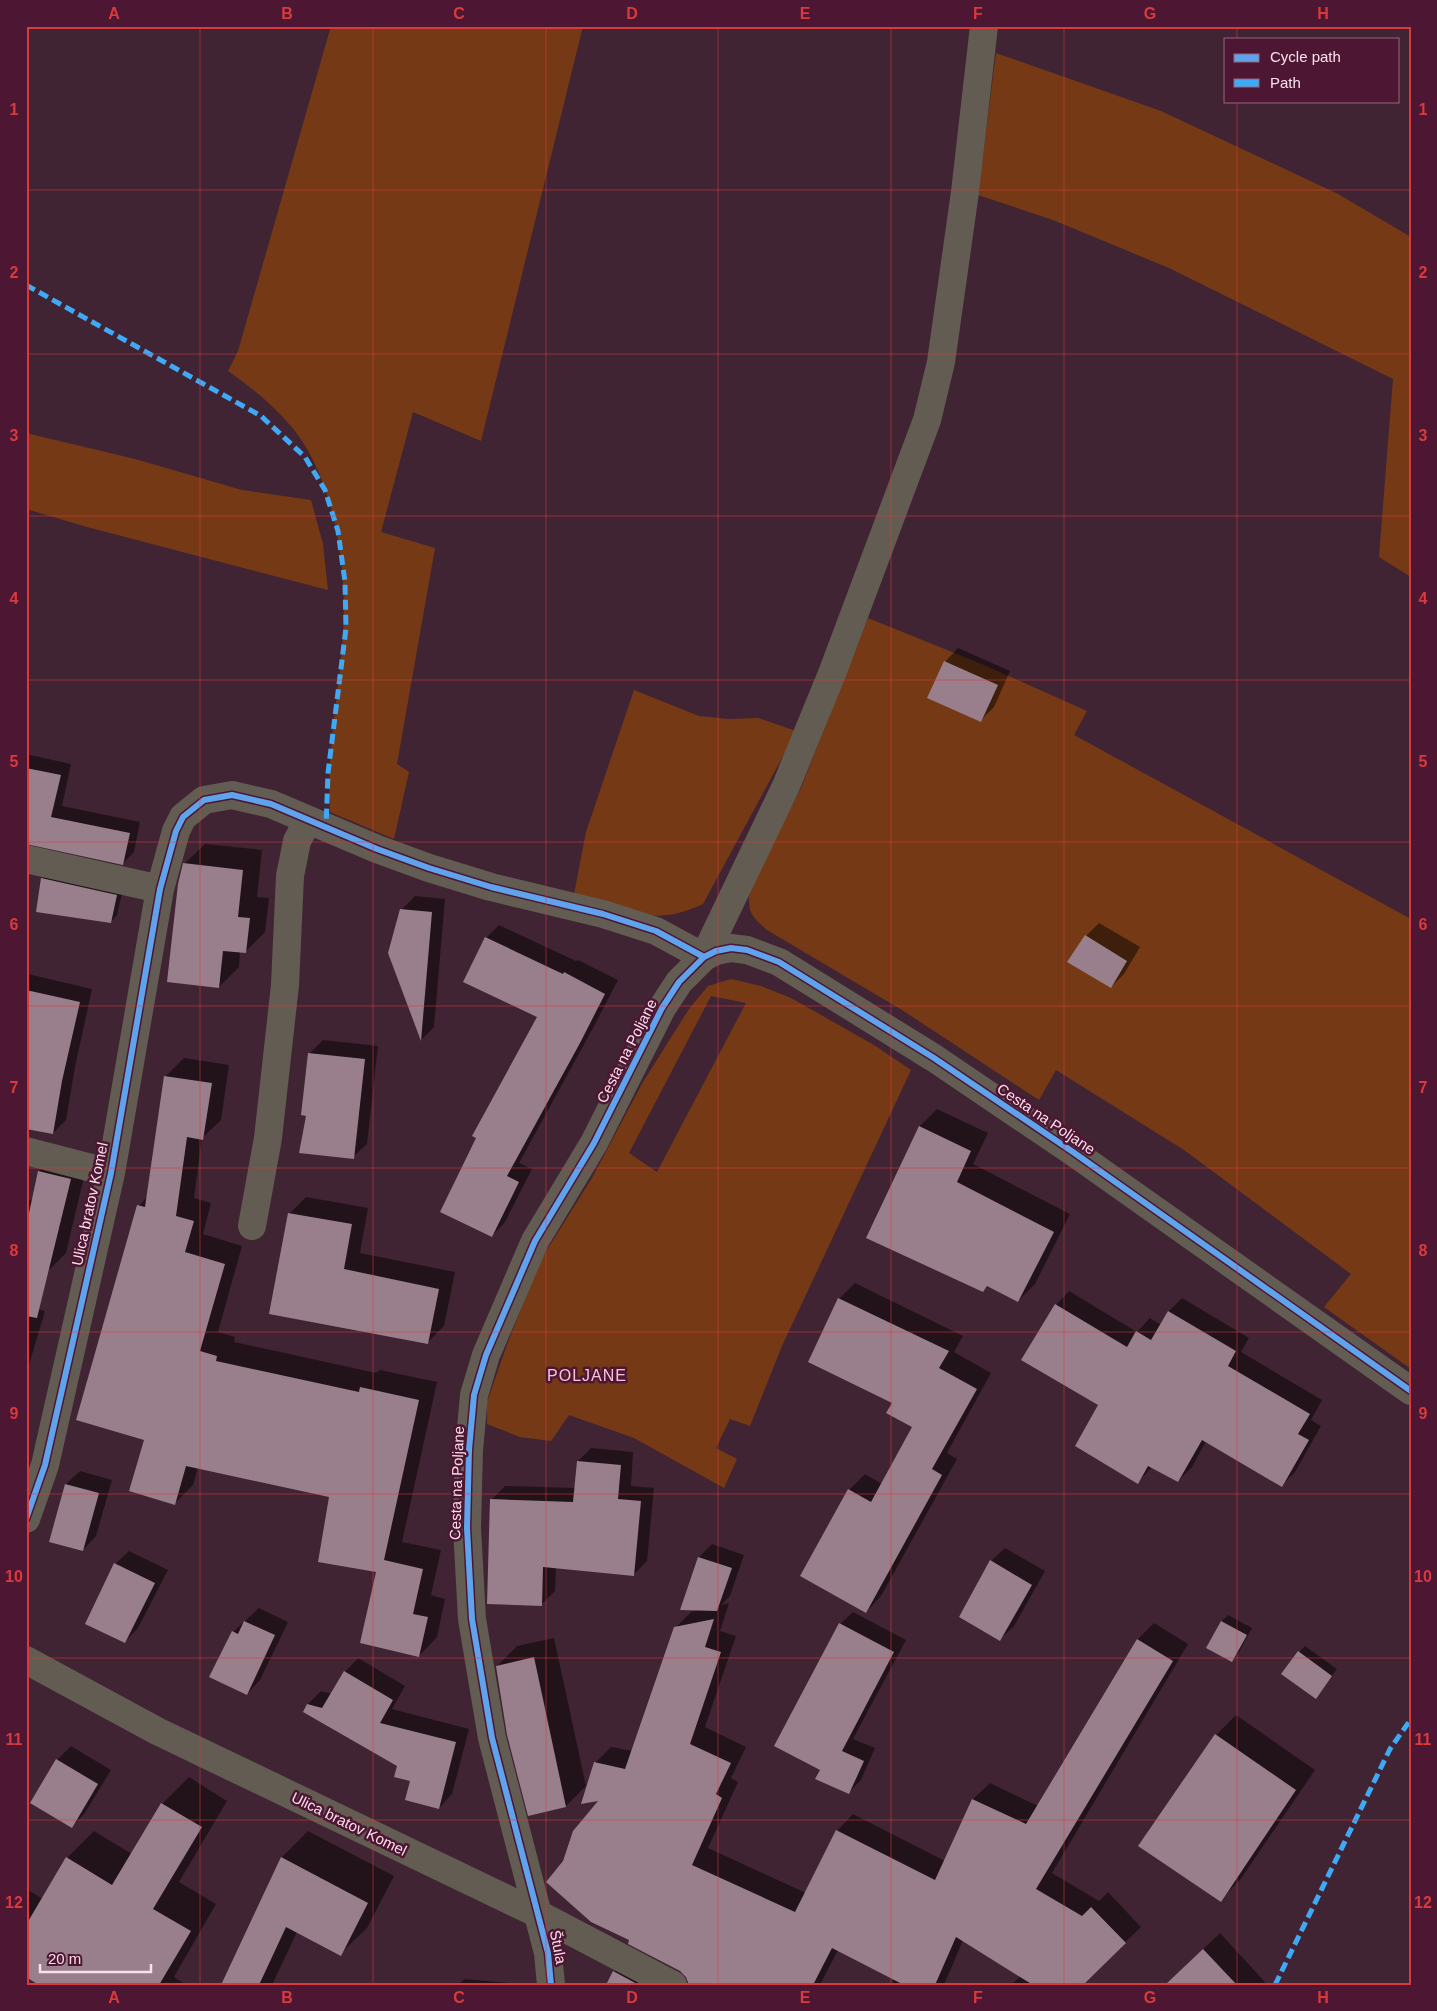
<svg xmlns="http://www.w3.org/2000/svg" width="1437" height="2011" viewBox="0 0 1437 2011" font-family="Helvetica,sans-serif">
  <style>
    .green { fill: #753a15; fill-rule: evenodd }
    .shadow { fill: #0007 }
    .building { fill: #997f8c }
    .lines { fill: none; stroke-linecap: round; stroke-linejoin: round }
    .street { stroke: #625c52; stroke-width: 28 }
    .quiet { stroke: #3fa9f5; stroke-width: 5; stroke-dasharray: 10 5; stroke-linecap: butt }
    .cycleway-casing { stroke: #4d1734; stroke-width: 9 }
    .cycleway { stroke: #60a3ed; stroke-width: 6 }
    .grid { fill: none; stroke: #da3a3c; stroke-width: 1; stroke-opacity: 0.55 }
    .labels { text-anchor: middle; stroke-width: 5; stroke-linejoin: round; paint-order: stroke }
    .street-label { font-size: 15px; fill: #fcdfeb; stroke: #4d1734 }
    .neighbourhood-label { font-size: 16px; letter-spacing: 1px; fill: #f8c1d9; stroke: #4d1734 }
    .neatline { fill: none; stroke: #da3a3c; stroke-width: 2 }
    .grid-label { font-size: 16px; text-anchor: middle; font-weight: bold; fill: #da3a3c }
  </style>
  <rect width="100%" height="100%" fill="#402433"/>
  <path class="green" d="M331,26H583L481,441L413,412L381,532L435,548L397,764L409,772L394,839L330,812C326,753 339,694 343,635C347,573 337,497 304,444C285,414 256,391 228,371L238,351Z
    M996,53L1161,111L1338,194L1411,237V577L1379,557L1393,379L1169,268L1053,220L978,195Z
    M26,433L135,459L242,490L311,500L323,544L328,590L87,527L26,509Z
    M868,618L984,665L1087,711L1074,735L1411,919V1369L1324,1307L1351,1274L1184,1150L1056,1070L1039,1100L902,1010L767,930C750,915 747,911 750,888L801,788Z
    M634,690L699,716L728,719L758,718L796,731L789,745L703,904C653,928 623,910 574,894L586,832Z
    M731,979L761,986L791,998L874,1045L911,1070L782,1346L750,1426L730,1419L716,1448L737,1459L724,1488L634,1438L569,1415L551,1441L520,1437L487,1424V1402L508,1342L540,1261L592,1178L643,1082L689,1009L708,986ZM711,996L746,1003L657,1172L629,1153Z"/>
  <path class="shadow" d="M958,648L1010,671L994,707L981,720L945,662Z
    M26,754L71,764L62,806L140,822L134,852L123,863L26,843Z
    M205,844L262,850L257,897L269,898L265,932L245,952L240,951L239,967L219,987L184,864Z
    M49,873L123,889L117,915L111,922L42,879Z
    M415,896L445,899L434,1027L422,1039L389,953L401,910Z
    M1099,923L1140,947L1124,974L1111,987L1086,936Z
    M499,925L576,961L578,960L618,980L593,1028L519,1163L532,1169L505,1222L492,1236L539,1017L486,938Z
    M28,974L92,989L75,1067L66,1120L53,1133L26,1128V976Z
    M323,1040L378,1046L367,1144L353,1157L308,1115L310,1053Z
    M184,1058L229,1065L221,1120L202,1138L194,1198L211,1203L203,1234L242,1246L218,1332L235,1337L234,1342L376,1373L380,1370L437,1382L402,1542L441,1550L431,1595L445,1599L437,1637L419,1656L377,1571L330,1496L198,1467L193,1485L175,1503L146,1439L139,1206L147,1197L166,1076Z
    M937,1109L988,1133L973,1164L1070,1214L1035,1284L1018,1301L988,1286L983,1291L868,1238L920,1126Z
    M57,1153L88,1160L66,1253L48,1271L26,1266V1199L33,1201L39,1171Z
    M306,1197L368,1208L360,1253L455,1272L444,1326L428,1342L270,1313L289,1214Z
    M855,1283L963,1336L954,1352L991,1373L947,1453L957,1459L881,1596L866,1612L849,1490L865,1474L882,1484L914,1427L894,1403L810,1362L839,1299Z
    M1069,1291L1137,1332L1150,1318L1161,1325L1168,1312L1182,1298L1249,1338L1241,1352L1322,1400L1311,1420L1321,1426L1295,1472L1282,1485L1206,1441L1192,1467L1178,1481L1152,1467L1138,1482L1100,1405L1056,1305Z
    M26,1306L45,1311L26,1375Z
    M591,1448L633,1452L631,1486L654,1488L647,1561L633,1575L556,1567L555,1591L542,1604L491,1500L505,1486L576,1488L578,1461Z
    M80,1471L112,1480L96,1536L83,1550L51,1541L66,1484Z
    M712,1544L744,1555L730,1596L721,1605L729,1603L720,1631L736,1636L705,1727L746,1747L731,1778L738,1782L708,1848L806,1893L837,1831L853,1814L945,1861L973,1799L990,1783L1038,1806L1138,1639L1154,1623L1188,1644L1052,1873L1099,1901L1108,1892L1141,1927L1081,1985H1011L1021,1976L963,1940L944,1985H891L894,1979L838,1950L820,1985H709L685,1974L629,1943L631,1940L565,1862L602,1799L595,1763L611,1747L633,1751L675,1628L691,1612L699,1610V1557Z
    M1005,1548L1045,1571L1014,1626L1000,1639L991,1561Z
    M129,1551L168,1570L138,1628L125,1642L115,1564Z
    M259,1608L288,1622L260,1680L247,1694L233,1632Z
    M853,1612L906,1640L853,1739L875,1748L861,1780L849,1792L821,1769L840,1624Z
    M1228,1615L1252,1628L1238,1654L1232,1661L1208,1648L1222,1621Z
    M554,1638L586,1786L566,1806L497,1666L517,1646Z
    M1305,1646L1337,1669L1316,1698L1299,1652Z
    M358,1658L405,1686L392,1709L469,1729L452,1794L439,1808L398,1766L308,1704L321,1691L332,1694L345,1672Z
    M26,1669L35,1674L26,1682Z
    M1236,1715L1315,1770L1240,1880L1220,1900L1216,1735Z
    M71,1746L111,1770L85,1813L72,1826L32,1803L57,1760Z
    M189,1777L227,1801L179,1882L216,1904L174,1977L186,1985H41L26,1976V1889L43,1899L67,1858L94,1831L132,1854L162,1804Z
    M308,1831L394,1876L367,1928L340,1954L297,1932L272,1985H222L282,1857Z
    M1220,1933L1265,1982L1262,1985H1166Z
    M627,1958L664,1985H607L614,1972Z
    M464,1979L521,1984V1985H458Z"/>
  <path class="building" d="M944,661L998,685L981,722L927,698Z
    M26,768L61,775L51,817L130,833L123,865L26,844Z
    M183,863L243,870L238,917L250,918L246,953L223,951L219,988L167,982L178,884Z
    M41,878L117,895L111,923L36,912Z
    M400,909L432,912L421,1041L388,953Z
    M1085,935L1127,961L1111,988L1067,962Z
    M485,937L563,974L564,972L605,994L580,1043L507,1176L519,1182L492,1237L440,1212L476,1138L472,1136L537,1017L463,982Z
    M26,990L80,1002L62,1081L53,1134L26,1129Z
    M308,1053L365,1059L354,1159L299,1153L306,1116L301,1115Z
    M164,1076L212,1083L203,1140L187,1137L176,1216L194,1221L185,1252L225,1264L200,1351L217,1356L216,1361L359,1392L360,1387L419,1400L384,1560L423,1569L413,1614L428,1617L419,1657L360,1643L376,1572L318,1562L329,1497L186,1466L175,1505L129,1491L144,1440L76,1420L137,1205L145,1207Z
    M919,1126L971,1151L957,1182L1054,1232L1018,1302L987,1286L983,1292L866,1238Z
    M38,1171L71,1179L37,1318L26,1316V1227Z
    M288,1213L352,1224L344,1269L439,1289L428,1344L269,1314Z
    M838,1298L949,1351L939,1368L977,1389L932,1469L942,1475L866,1613L800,1576L848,1489L871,1502L912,1427L886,1413L892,1403L808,1362Z
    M1055,1304L1127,1347L1136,1331L1151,1340L1168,1311L1236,1351L1228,1366L1310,1414L1298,1434L1309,1440L1282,1487L1202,1440L1178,1482L1148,1466L1138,1484L1075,1446L1098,1405L1021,1360Z
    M577,1461L621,1465L618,1499L641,1501L634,1576L543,1567L542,1606L487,1604L490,1499L573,1502Z
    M65,1484L99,1493L83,1551L49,1542Z
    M698,1557L732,1568L717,1611L680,1610Z
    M990,1560L1032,1585L1000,1641L959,1617Z
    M114,1563L155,1583L125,1643L85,1624Z
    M714,1619L705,1647L721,1652L690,1744L731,1763L716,1794L722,1798L692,1865L795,1912L836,1830L935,1880L972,1799L1026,1824L1137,1639L1173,1661L1036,1889L1082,1916L1091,1907L1126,1943L1083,1985H1033L956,1937L935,1985H904L832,1948L813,1985H689L686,1977L680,1971L628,1944L629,1940L591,1922L546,1882L563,1861L573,1831L598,1801L581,1804L594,1762L625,1769L674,1627Z
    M244,1621L275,1635L247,1695L209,1677L232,1631L238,1634Z
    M1221,1621L1247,1635L1232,1662L1206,1648Z
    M839,1623L894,1652L842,1751L864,1761L849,1794L815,1779L820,1770L774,1746Z
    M1298,1651L1332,1676L1316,1699L1281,1674Z
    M534,1657L566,1807L528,1816L507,1735L496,1666Z
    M344,1671L393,1700L380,1723L456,1742L439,1809L405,1800L410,1781L394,1777L397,1766L303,1712L307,1704L322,1708Z
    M1215,1734L1296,1790L1221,1902L1138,1846Z
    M56,1759L98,1784L72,1828L30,1803Z
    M161,1803L202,1827L153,1909L191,1931L159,1985H39L26,1977V1925L66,1857L112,1885Z
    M281,1857L368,1903L341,1956L286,1927L259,1985H221Z
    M1203,1949L1237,1985H1165Z
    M613,1971L639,1985H606Z"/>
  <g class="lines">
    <path class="street" d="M26,859L160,889
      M704,957L786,786L833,671L927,420L941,362L965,192L984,26
      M26,1151L111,1173
      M252,1226L268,1138L285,985L290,876L297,841L308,820
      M26,1519L45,1465L111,1173L160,889L176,831L183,817L204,800L232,795L271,804L377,849L429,868L491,887L603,914L656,931L704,957
      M26,1660L157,1731L538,1914L673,1985
      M551,1985L548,1953L492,1738L472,1619L467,1528L469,1450L474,1395L486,1355L535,1241L594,1143L662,1008L679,982L704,957L716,951L731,948L747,950L779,962L934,1058L1073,1152L1411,1391"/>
    <path class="quiet" d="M26,285L261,416L305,457L325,490L338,531L345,582L346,628L328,773L326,827
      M1275,1985L1390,1749L1411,1719"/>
    <g class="cycleway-casing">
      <path id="cycleway" d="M26,1519L45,1465L111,1173L160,889L176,831L183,817L204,800L232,795L271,804L377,849L429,868L491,887L603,914L656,931L704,957
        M551,1985L548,1953L492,1738L472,1619L467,1528L469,1450L474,1395L486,1355L535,1241L594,1143L662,1008L679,982L704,957L716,951L731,948L747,950L779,962L934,1058L1073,1152L1411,1391"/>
    </g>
    <use href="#cycleway" class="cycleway"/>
  </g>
  <path class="grid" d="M200,26V1985M373,26V1985M546,26V1985M718,26V1985M891,26V1985M1064,26V1985M1237,26V39M1237,101V1985M26,190H1411M26,354H1411M26,516H1411M26,680H1411M26,842H1411M26,1006H1411M26,1168H1411M26,1332H1411M26,1494H1411M26,1658H1411M26,1820H1411"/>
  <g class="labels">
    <g class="street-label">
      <text transform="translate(627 1051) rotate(-63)" y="5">Cesta na Poljane</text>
      <text transform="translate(1046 1119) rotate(34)" y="5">Cesta na Poljane</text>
      <text transform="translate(90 1204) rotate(-78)" y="5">Ulica bratov Komel</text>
      <text transform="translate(457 1483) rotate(-88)" y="5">Cesta na Poljane</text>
      <text transform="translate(349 1824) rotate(26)" y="5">Ulica bratov Komel</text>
      <text transform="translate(558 1947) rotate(79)" y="5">Štula</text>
    </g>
    <g class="neighbourhood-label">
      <text x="587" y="1381">POLJANE</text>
    </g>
  </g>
  <rect width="1437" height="2011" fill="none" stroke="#4d1734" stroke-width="55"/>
  <rect x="1224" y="38" width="175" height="65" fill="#4d1734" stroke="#93677d"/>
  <rect x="1234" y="54" width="25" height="8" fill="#60a3ed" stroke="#93677d"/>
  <text x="1270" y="62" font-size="15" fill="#fcdfeb">Cycle path</text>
  <rect x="1234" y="79" width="25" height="8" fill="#3fa9f5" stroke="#93677d"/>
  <text x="1270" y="88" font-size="15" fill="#fcdfeb">Path</text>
  <path d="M40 1964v8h111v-8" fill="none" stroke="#fcdfeb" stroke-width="2.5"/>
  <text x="48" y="1964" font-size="15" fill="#fcdfeb" stroke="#4d1734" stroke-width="4" paint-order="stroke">20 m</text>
  <rect x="28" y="28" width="1382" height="1956" class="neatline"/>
  <g class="grid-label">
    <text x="114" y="19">A</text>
    <text x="287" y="19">B</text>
    <text x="459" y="19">C</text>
    <text x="632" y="19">D</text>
    <text x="805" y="19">E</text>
    <text x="978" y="19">F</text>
    <text x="1150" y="19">G</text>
    <text x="1323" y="19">H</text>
    <text x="14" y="115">1</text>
    <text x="1423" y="115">1</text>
    <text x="14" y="278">2</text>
    <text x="1423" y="278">2</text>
    <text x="14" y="441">3</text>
    <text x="1423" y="441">3</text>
    <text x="14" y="604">4</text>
    <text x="1423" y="604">4</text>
    <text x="14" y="767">5</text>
    <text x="1423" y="767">5</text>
    <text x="14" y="930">6</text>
    <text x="1423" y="930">6</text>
    <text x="14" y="1093">7</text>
    <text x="1423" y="1093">7</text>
    <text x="14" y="1256">8</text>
    <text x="1423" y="1256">8</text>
    <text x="14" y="1419">9</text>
    <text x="1423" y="1419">9</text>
    <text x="14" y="1582">10</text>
    <text x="1423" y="1582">10</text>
    <text x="14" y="1745">11</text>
    <text x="1423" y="1745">11</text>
    <text x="14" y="1908">12</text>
    <text x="1423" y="1908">12</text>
    <text x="114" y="2003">A</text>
    <text x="287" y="2003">B</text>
    <text x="459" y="2003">C</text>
    <text x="632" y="2003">D</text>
    <text x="805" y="2003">E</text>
    <text x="978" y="2003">F</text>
    <text x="1150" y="2003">G</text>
    <text x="1323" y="2003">H</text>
  </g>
</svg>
